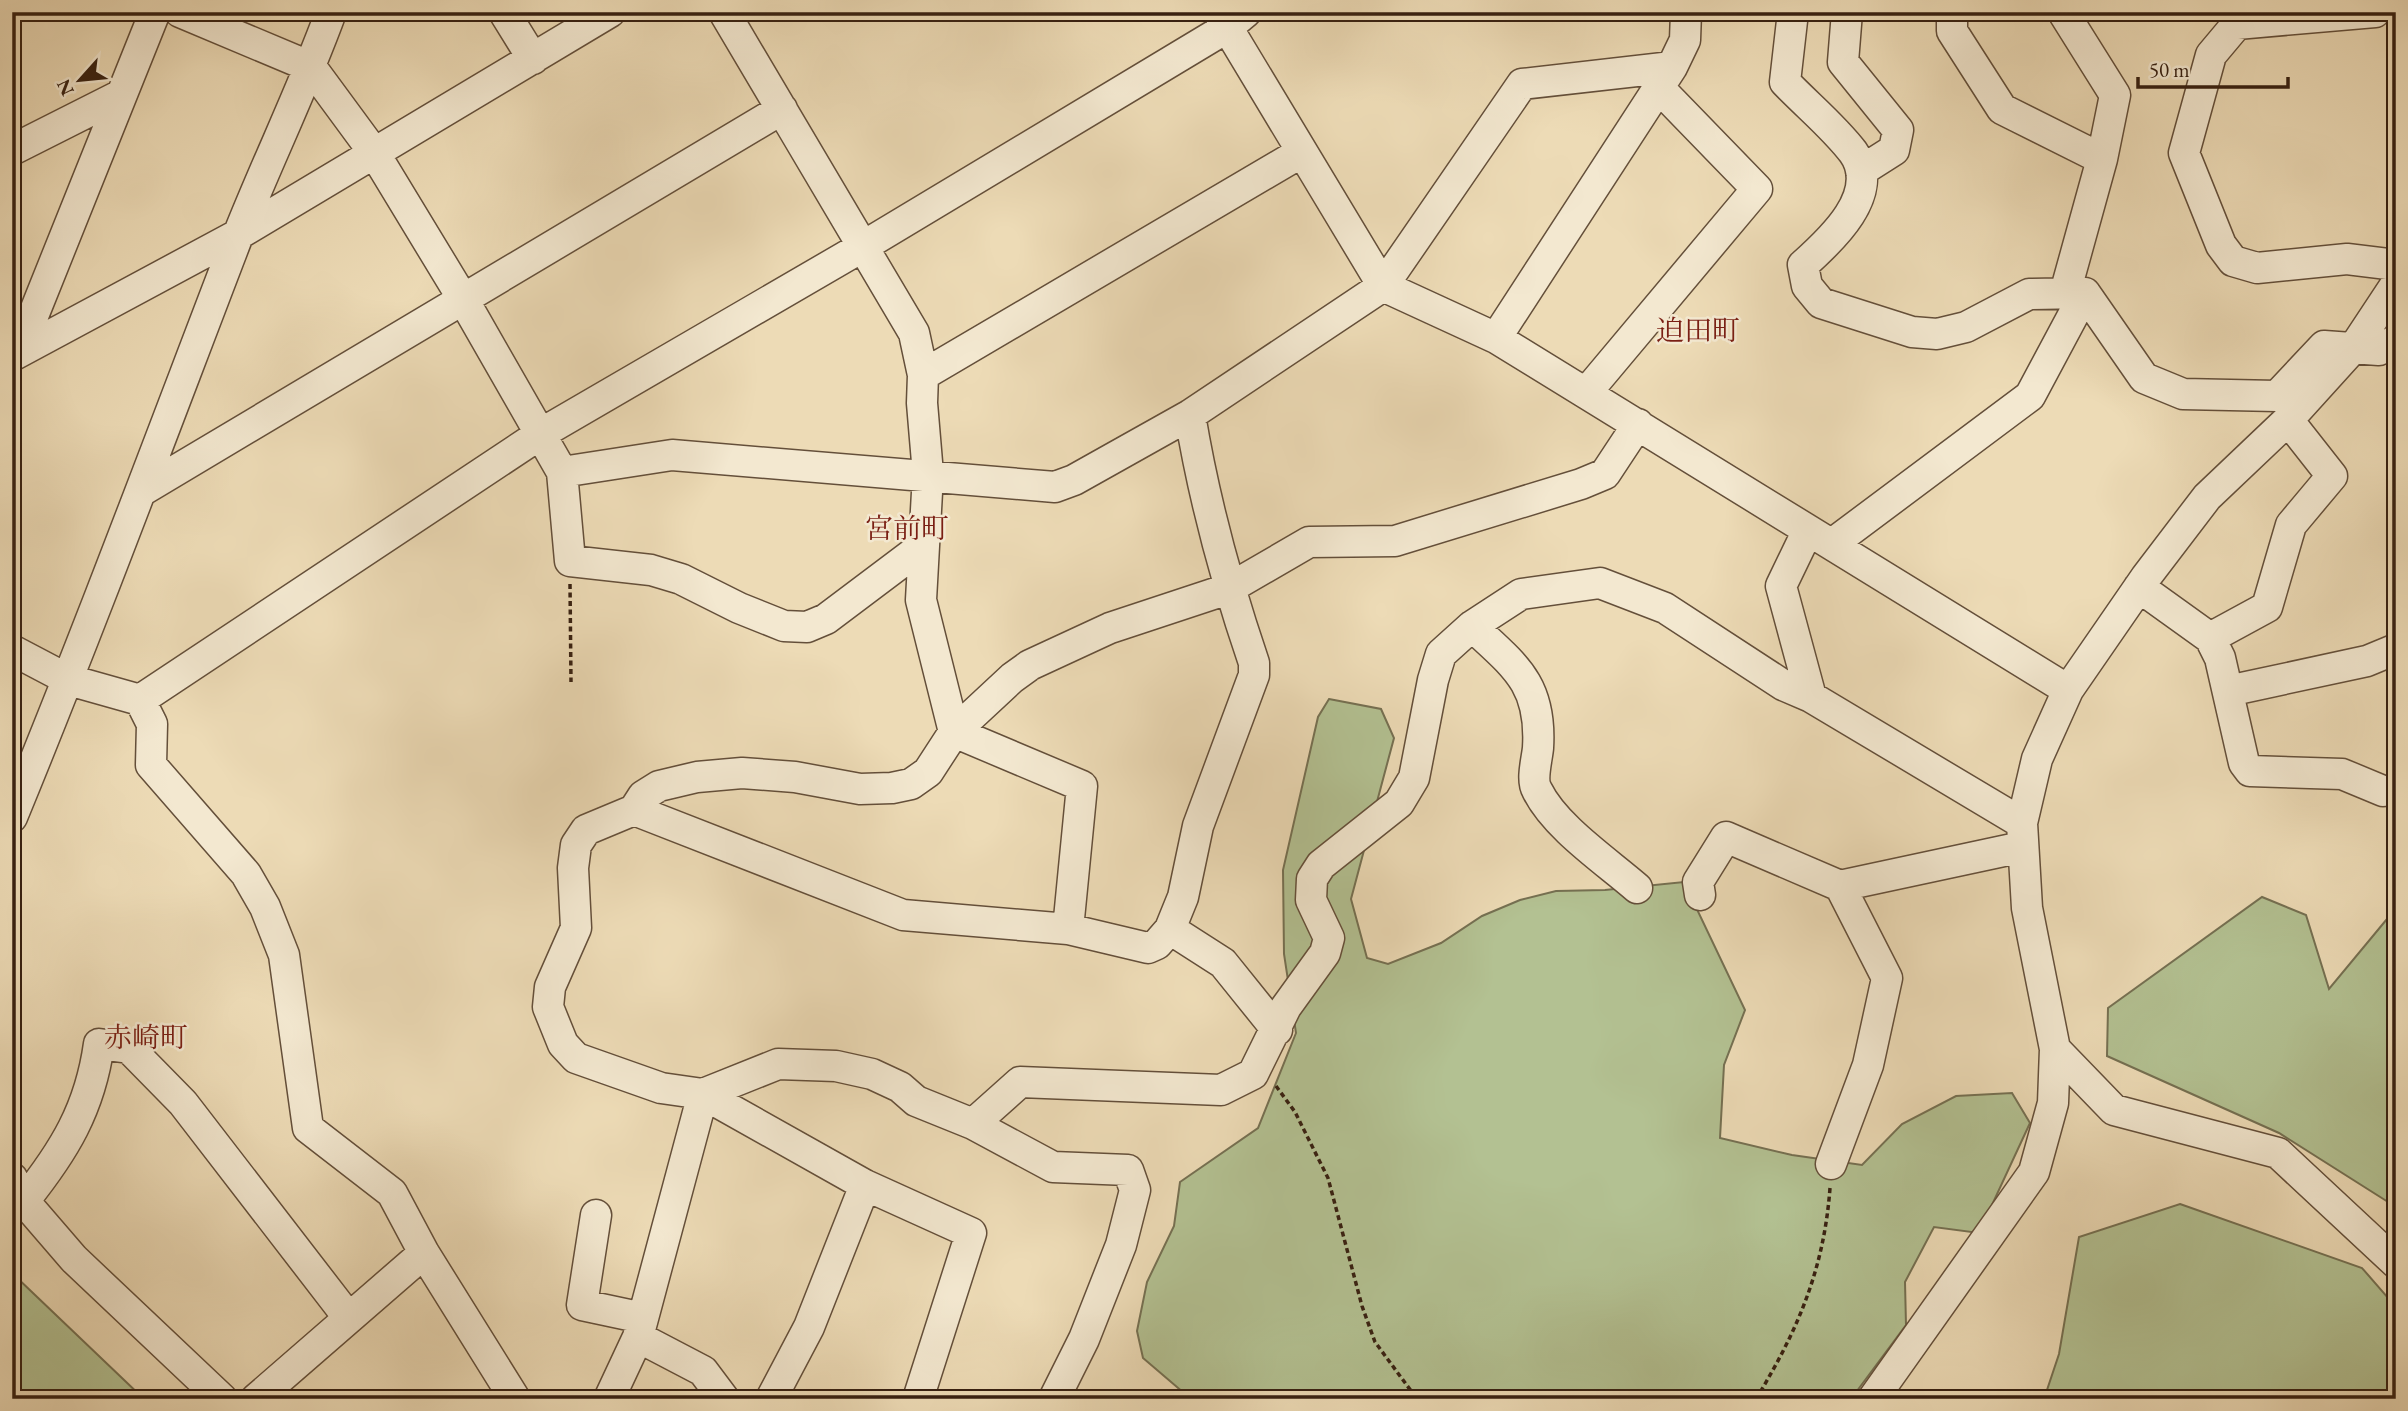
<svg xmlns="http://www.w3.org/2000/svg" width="2408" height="1411" viewBox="0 0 2408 1411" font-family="'EB Garamond','Noto Serif JP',serif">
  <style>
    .green { fill: #b3c192; stroke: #757052; stroke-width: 2 }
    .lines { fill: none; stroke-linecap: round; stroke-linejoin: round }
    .minor-casing { stroke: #644f3a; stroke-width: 33 }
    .path { stroke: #372011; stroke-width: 3.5; stroke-dasharray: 5 3.5; stroke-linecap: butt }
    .minor { stroke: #f3e8d0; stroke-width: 30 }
    .labels { text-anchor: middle; stroke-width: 5; stroke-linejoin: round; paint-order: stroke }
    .quarter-label { font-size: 28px; fill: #7a1f14; stroke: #f3e8d0 }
  </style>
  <rect width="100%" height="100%" fill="#eddbb6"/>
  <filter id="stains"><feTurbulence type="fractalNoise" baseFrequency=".00286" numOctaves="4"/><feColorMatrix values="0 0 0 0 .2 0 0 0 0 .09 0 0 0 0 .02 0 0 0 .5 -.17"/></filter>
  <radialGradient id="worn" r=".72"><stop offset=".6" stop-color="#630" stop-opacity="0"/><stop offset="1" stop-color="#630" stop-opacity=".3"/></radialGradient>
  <path class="green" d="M1329,699L1381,709L1394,738L1351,899L1367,958L1388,964L1441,943L1482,916L1520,900L1556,891L1605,890L1684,882L1745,1010L1724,1065L1720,1138L1792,1155L1862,1165L1902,1124L1956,1096L2012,1093L2030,1123L1979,1233L1934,1227L1905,1282L1906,1325L1851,1399H1191L1143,1358L1137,1331L1147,1282L1174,1226L1180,1182L1258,1128L1296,1033L1284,954L1283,870L1318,717Z
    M2396,845V1207L2279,1133L2107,1056L2108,1008L2262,897L2306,915L2329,989L2387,919Z
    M2180,1204L2362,1268L2396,1307V1399H2044L2059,1354L2079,1237Z
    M12,1273L144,1399H12Z"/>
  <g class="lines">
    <g class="minor-casing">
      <path id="minor" d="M180,12L311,67L375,154L463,299L562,472L570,561L651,570L681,579L739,608L784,626L807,627L826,619L923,546
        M504,12L533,59
        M724,12L914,333L923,375L922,403L928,474L921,600L954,732
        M1218,12L1383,286L1496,338L2068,690
        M1793,12L1785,82C1807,105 1834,127 1853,152C1883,193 1830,241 1803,265L1807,286L1821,303L1912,332L1937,334L1966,327L2029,294L2085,293
        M1847,12L1843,62L1898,130L1894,150L1861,171
        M1952,12V31L2002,109L2102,159
        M2063,12L2115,95L2102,159L2065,293
        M2234,12L2237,24L2375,12
        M2237,24L2211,55L2184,153L2221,245L2233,261L2257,268L2347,259L2396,265
        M12,150L119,96
        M2085,293L2144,378L2183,394L2277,396L2324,346L2379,350L2396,340
        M1496,338L1672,67L1685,40L1686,12
        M12,351L25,336L155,12
        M12,356L239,234L610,12
        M923,375L1302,152
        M1586,393L1757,189L1659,88
        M562,472L672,455L1055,487L1074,480L1190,415L1383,286L1522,84L1672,67
        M143,490L782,109
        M1808,530L1781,586L1811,697
        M1832,544L2030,396L2085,293
        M2139,587L2210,638L2220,658L2244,763L2250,771L2342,774L2383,791
        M1472,626C1515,666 1542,684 1538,748C1537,759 1531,780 1537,790C1555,827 1606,861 1637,888
        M2210,638L2267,607L2291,525L2332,476L2288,420
        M12,650L69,680L140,700L152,724L151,765L246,874L265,907L284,955L308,1128L392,1193L424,1253L515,1399
        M2228,691L2367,661L2396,649
        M140,700L542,433L862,247L1228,27L1246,12
        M954,732L1082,786L1068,929
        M634,810L903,915L1068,929L1148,948L1157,944L1170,929L1183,897L1198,826L1254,675V663C1226,581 1204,500 1190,415
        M12,817C91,625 163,431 237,238C267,162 303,89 331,12
        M1700,895L1698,882L1726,837L1840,886L2022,847
        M1170,929L1223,963L1277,1030
        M2055,1049L2114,1110L2278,1153L2396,1263
        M703,1094L778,1064L836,1066L872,1074L900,1087L916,1101L973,1124L1053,1167L1128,1170L1135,1190L1121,1245L1084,1339L1054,1399
        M973,1124L1020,1082L1221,1090L1253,1074L1286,1007L1325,953L1329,938L1311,900L1312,879L1321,865L1399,803L1414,778L1433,680L1441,654L1472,626L1521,594L1600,583L1665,608L1783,685L1811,697L2022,823
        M1831,1164L1868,1065L1887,978L1840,886
        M12,1178L24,1201L74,1259L222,1399
        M24,1201C64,1151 90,1109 99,1044L129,1048L183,1103L348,1317
        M596,1215L582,1305L643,1318
        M638,1337L703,1371L724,1399
        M256,1399L424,1253
        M609,1399L638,1337L703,1094
        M771,1399L809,1327L865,1185
        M918,1399L971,1233L865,1185L703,1094L661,1088L576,1058L563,1044L548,1007L550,987L576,928L573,868L576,845L586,830L634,810L643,796L659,786L697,777L742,773L795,777L860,789L892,788L911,784L928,772L954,732L1012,678L1030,665L1110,628L1228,589L1309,542L1395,541L1581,484L1605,474L1638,424
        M1873,1399L2034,1172L2053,1103L2055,1049L2027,908L2022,823L2037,759L2068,690L2146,577L2207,497L2288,420L2355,346L2396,284"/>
    </g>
    <path class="path" d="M570,584L571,682
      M1276,1086L1295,1112L1328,1178L1362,1306L1375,1342L1417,1399
      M1756,1399C1798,1330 1824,1269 1830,1188"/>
    <use href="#minor" class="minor"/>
  </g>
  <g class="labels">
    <g class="quarter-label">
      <text x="1698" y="340">迫田町</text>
      <text x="907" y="538">宮前町</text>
      <text x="146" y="1047">赤崎町</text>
    </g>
  </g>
  <rect width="2408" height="1411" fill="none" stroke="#eddbb6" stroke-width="42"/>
  <rect x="14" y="14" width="2380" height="1383" fill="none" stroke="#372011" stroke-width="3.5"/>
  <rect x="21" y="21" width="2366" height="1369" fill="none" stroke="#372011" stroke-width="2"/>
  <g transform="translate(80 80) rotate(243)" stroke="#f3e8d0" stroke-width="5" paint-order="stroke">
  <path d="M0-5L12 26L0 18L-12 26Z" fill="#372011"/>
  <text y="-10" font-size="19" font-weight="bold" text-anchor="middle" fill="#372011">N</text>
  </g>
  <path d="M2138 77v10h150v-10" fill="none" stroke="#372011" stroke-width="3.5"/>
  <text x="2149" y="77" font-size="21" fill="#372011" stroke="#f3e8d0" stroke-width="5" paint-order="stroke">50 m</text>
  <rect width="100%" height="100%" filter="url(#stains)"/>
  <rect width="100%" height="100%" fill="url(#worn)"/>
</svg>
